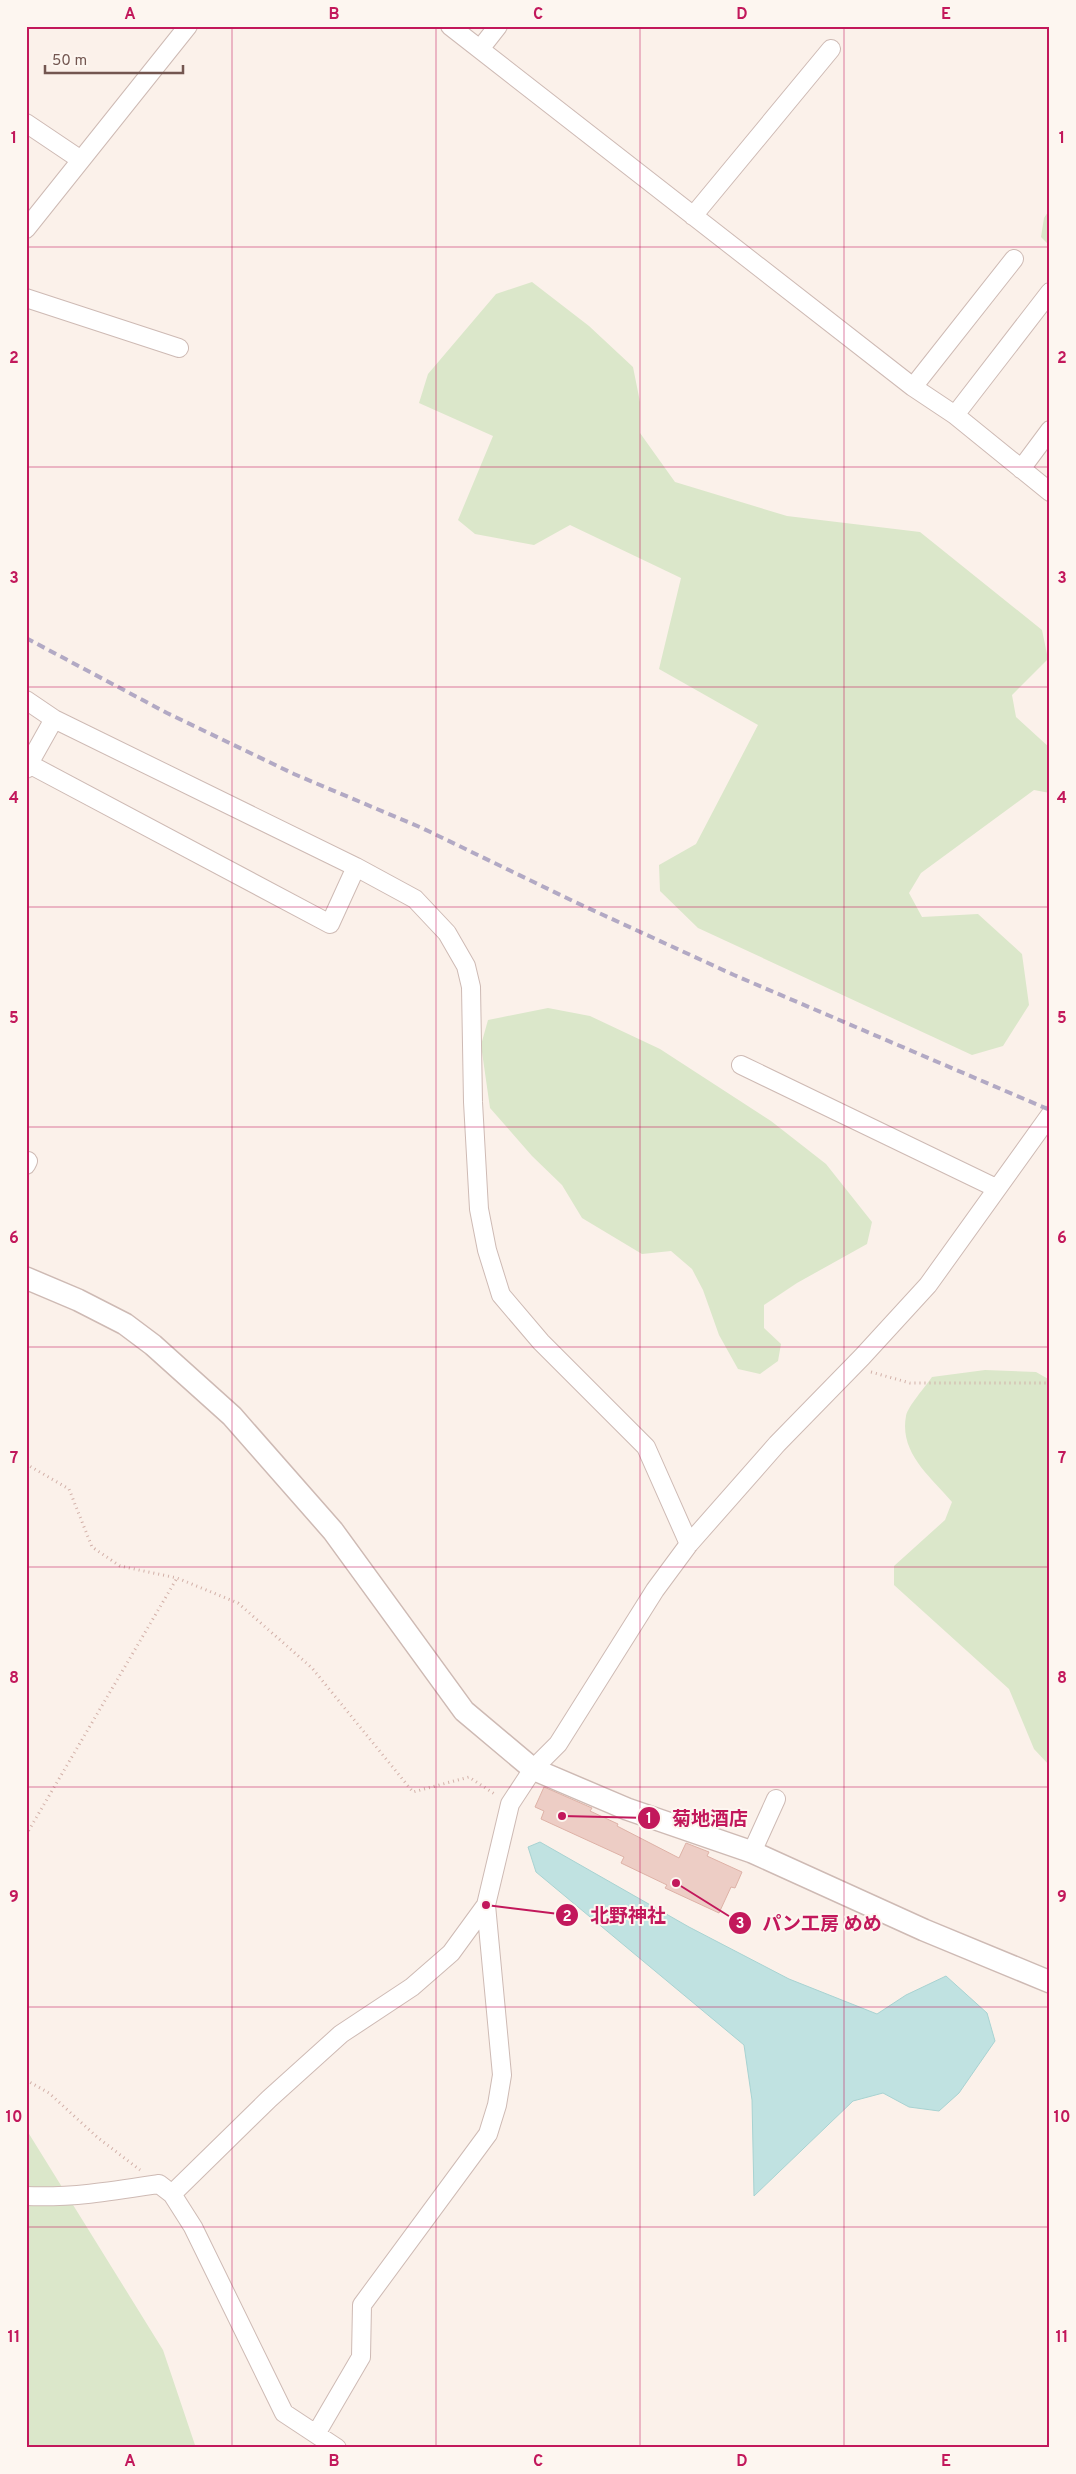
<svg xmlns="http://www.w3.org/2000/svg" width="1076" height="2474" viewBox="0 0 1076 2474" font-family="Overpass,'Noto Sans JP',sans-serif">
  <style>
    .green { fill: #dbe7ca }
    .water { fill: #c0e2e1; stroke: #a8d3d2 }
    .building { fill: #edcdc5; stroke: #deb2a7 }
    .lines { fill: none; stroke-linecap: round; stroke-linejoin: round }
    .minor-casing { stroke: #cebab4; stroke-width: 20 }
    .tertiary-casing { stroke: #cebab4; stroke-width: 24 }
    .path { stroke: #d2b0a8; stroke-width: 3; stroke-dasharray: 1 4; stroke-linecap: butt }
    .minor { stroke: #fff; stroke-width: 18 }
    .tertiary { stroke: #fff; stroke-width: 21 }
    .rail { stroke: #b2a9c4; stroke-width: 4; stroke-dasharray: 8 5; stroke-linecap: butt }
    .grid { fill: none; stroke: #c2185b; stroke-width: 1; stroke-opacity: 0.55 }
    .leader { fill: none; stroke: #c2185b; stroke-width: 2 }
    .callout-dot { fill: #c2185b; stroke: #fdf6f0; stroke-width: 2 }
    .mark-label { font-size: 15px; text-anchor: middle; font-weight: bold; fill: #fff }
    .callout-label { font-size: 19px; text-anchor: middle; font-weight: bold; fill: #c2185b; stroke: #fdf6f0; stroke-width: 4; stroke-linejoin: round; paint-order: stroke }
    .neatline { fill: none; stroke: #c2185b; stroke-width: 2 }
    .grid-label { font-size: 16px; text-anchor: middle; font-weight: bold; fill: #c2185b }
  </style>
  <rect width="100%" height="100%" fill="#fbf1ea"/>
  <path class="green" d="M1050,209V246L1041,237L1044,218Z
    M532,282L589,326L633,367L640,402V433L675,482L787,516L920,532L1042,630L1048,659L1012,695L1016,717L1050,748V793L1034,790L921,873L909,893L922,917L978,914L1022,954L1029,1005L1003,1046L972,1055L698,928L660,891L659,865L696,844L758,725L659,669L681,578L570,525L534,545L475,534L458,520L493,436L419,403L428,374L496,294Z
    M548,1008L590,1016L660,1049L771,1121L826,1164L872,1222L867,1244L797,1283L764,1305V1328L781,1344L778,1361L760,1374L738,1369L719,1335L703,1290L692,1269L671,1251L642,1254L582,1218L562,1185L532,1156L490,1108L481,1045L488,1020Z
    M985,1370L1036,1372L1050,1380V1766L1034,1749L1009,1689L894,1585V1566L945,1520L952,1502C931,1477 899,1453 906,1416C908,1406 926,1386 932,1377Z
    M26,2129L163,2350L196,2448H26Z"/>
  <path class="water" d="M540,1842L689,1927L789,1979L877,2014L906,1995L946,1976L987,2013L995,2041L959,2093L939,2111L909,2107L883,2093L853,2101L754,2196L752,2100L744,2045L536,1872L528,1847Z"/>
  <path class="building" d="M544,1787L592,1808L590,1811L618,1824L617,1826L679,1858L686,1843L709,1852L707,1856L742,1872L735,1888L731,1887L719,1913L665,1888L667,1885L621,1863L624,1857L541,1819L544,1811L535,1807Z"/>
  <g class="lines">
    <g class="minor-casing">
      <path id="minor" d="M450,26L913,387L955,415L1050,492
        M480,49L498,26
        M26,123L81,160
        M693,216L831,49
        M26,229L188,26
        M26,298L179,348
        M913,387L1014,259
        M955,415L1050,292
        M1021,469L1050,430
        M26,700L54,719L356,867L415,899L447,933L466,966L471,987L473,1102L479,1209L487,1250L501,1295L541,1342L646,1447L689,1544
        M29,764L330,924L356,867
        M26,769L54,719
        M741,1065L996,1188
        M26,1165L28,1161
        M752,1852L776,1799
        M172,2194L269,2099L341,2034L412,1987L451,1953L486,1905L510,1804L533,1769L558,1744L655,1590L689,1544L777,1444L862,1357L928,1285L1050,1115
        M26,2196C72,2198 114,2191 159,2184L172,2194L193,2227L284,2413L337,2448
        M316,2434L361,2357L362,2305L488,2134L497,2105L502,2075L486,1905"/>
    </g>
    <g class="tertiary-casing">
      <path id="tertiary" d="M26,1278L78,1300L125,1324L153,1345L232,1416L333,1531L464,1711L533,1769L627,1809L752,1852L924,1930L1050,1982"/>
    </g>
    <path class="path" d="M871,1372L910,1383H1050
      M26,1464L69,1489L92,1547L120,1566L177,1578L238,1603L312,1668L413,1792L469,1777L496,1795
      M26,1835L177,1578
      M26,2080L49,2093L97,2137L140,2170"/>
    <use href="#minor" class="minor"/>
    <use href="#tertiary" class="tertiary"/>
    <path class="rail" d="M26,638L167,713L294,774L422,828L575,902L734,975L1050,1110"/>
  </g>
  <path class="grid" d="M232,26V2448M436,26V2448M640,26V2448M844,26V2448M26,247H1050M26,467H1050M26,687H1050M26,907H1050M26,1127H1050M26,1347H1050M26,1567H1050M26,1787H1050M26,2007H1050M26,2227H1050"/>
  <path class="leader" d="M562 1816L649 1818M486 1905L567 1915M676 1883L740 1923"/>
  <g class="callout-dot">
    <circle cx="562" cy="1816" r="5"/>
    <circle cx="486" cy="1905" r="5"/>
    <circle cx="676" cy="1883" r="5"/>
    <circle cx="649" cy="1818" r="12"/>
    <circle cx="567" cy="1915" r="12"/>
    <circle cx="740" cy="1923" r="12"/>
  </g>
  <g class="mark-label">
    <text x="649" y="1823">1</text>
    <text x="567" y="1921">2</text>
    <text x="740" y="1928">3</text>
  </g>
  <g class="callout-label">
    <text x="710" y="1825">菊地酒店</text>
    <text x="628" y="1922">北野神社</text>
    <text x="822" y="1930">パン工房 めめ</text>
  </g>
  <rect width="1076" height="2474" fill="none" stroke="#fdf6f0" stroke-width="55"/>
  <path d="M45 65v8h138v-8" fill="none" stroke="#735650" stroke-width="2.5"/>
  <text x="52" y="65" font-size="15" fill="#735650" stroke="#fdf6f0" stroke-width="4" paint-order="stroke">50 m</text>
  <rect x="28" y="28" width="1020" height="2418" class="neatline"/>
  <g class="grid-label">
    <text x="130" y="19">A</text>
    <text x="334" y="19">B</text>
    <text x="538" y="19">C</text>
    <text x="742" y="19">D</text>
    <text x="946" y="19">E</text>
    <text x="14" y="143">1</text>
    <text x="1062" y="143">1</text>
    <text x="14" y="363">2</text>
    <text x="1062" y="363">2</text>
    <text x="14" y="583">3</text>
    <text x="1062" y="583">3</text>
    <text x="14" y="803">4</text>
    <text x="1062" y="803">4</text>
    <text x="14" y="1023">5</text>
    <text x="1062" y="1023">5</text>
    <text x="14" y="1243">6</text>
    <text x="1062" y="1243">6</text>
    <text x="14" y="1463">7</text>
    <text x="1062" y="1463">7</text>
    <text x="14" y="1683">8</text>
    <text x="1062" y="1683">8</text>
    <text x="14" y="1902">9</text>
    <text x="1062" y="1902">9</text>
    <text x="14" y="2122">10</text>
    <text x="1062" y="2122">10</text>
    <text x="14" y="2342">11</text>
    <text x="1062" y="2342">11</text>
    <text x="130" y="2466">A</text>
    <text x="334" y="2466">B</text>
    <text x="538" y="2466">C</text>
    <text x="742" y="2466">D</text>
    <text x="946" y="2466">E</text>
  </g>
</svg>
